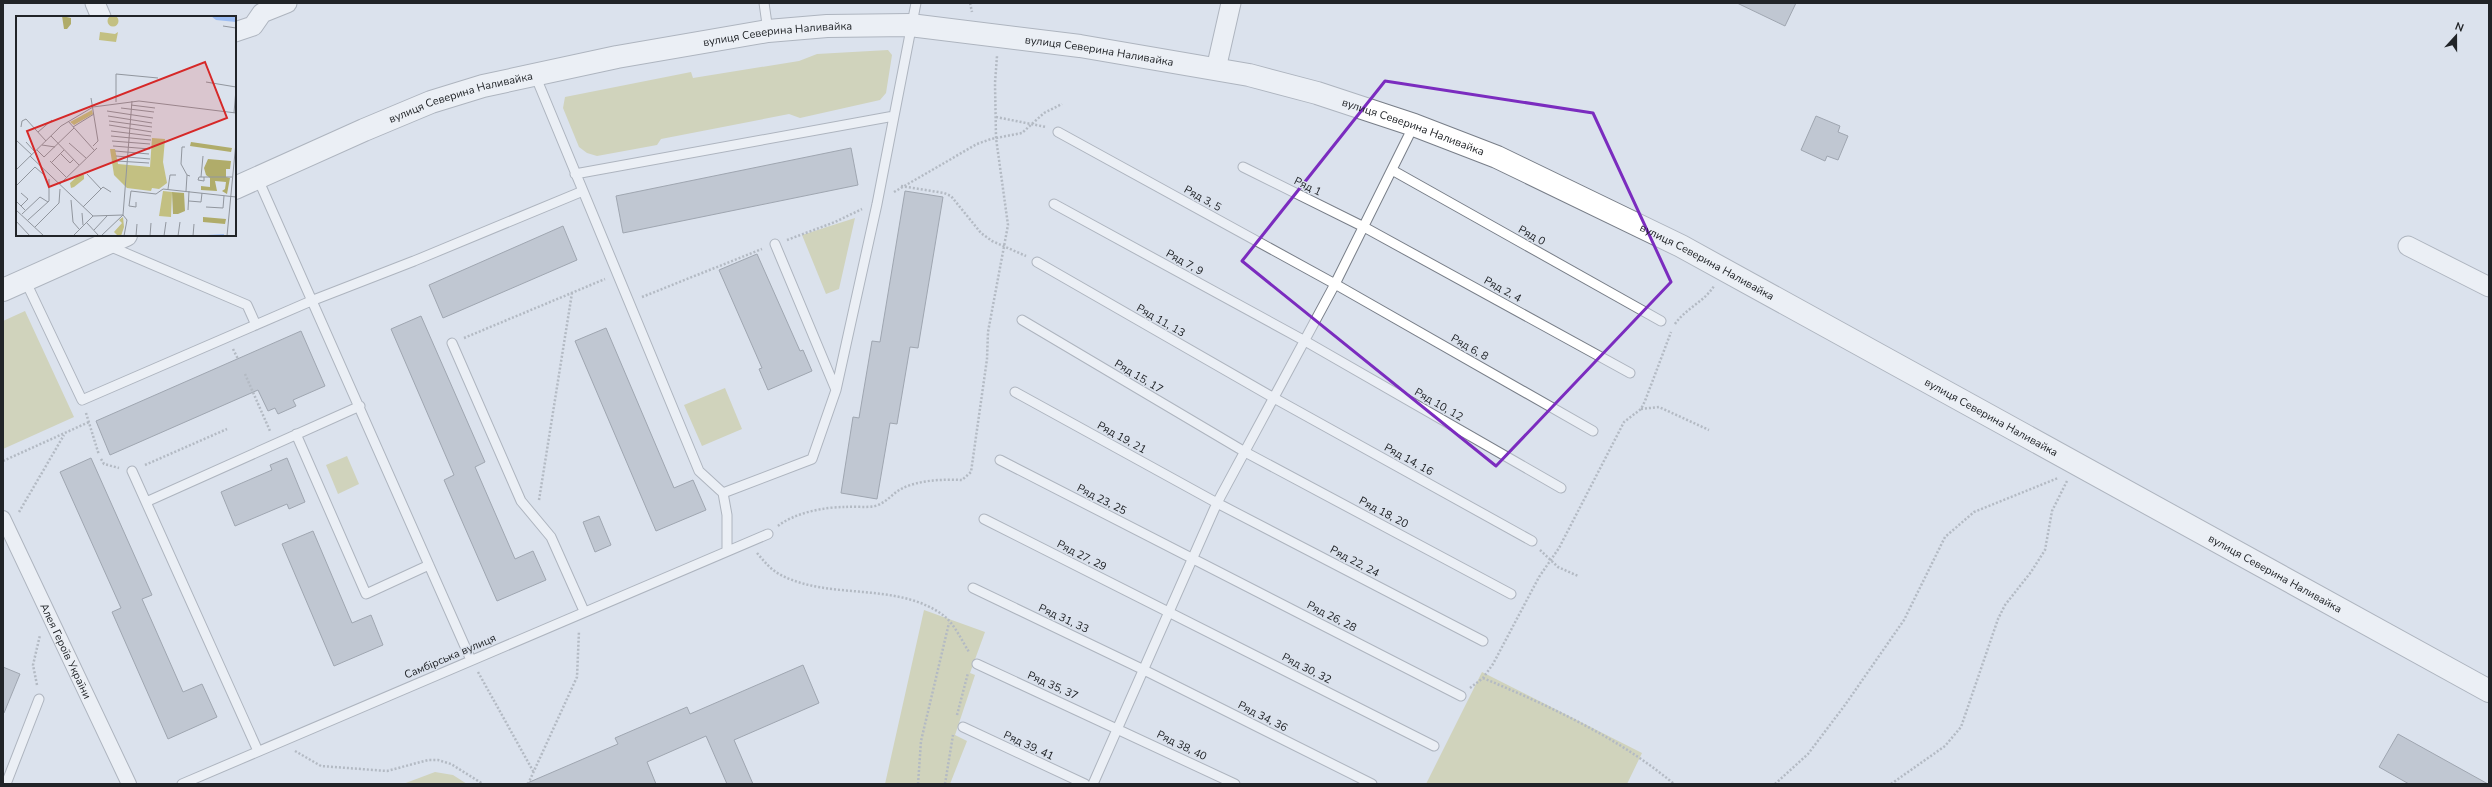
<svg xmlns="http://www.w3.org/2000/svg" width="2492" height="787" viewBox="0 0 2492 787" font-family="'Nunito Sans',sans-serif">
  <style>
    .green { fill: #c3c082 }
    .building { fill: #9fa6b1; stroke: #575d67 }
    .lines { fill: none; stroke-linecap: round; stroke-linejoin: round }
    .service-casing { stroke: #787e88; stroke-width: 11 }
    .pedestrian-casing { stroke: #787e88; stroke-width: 16 }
    .minor-casing { stroke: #787e88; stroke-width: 21 }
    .tertiary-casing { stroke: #787e88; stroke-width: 24 }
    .path { stroke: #848991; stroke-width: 2.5; stroke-dasharray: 2 2; stroke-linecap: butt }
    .service { stroke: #fff; stroke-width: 9 }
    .pedestrian { stroke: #fff; stroke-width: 14 }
    .minor { stroke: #fff; stroke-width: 19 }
    .tertiary { stroke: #fff; stroke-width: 22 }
    .marked { fill: none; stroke: #7b2cbf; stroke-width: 3; stroke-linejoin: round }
    .labels { text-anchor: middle; stroke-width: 3; stroke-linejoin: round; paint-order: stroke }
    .street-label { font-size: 11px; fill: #212428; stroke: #dbe2ed }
    .inset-river { fill: none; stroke: #9cbdf4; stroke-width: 2 }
    .inset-road { fill: none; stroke: #91969e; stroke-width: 1 }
    .view { fill: #d62828; fill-opacity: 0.15; stroke: #d62828; stroke-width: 2 }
    .inset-edge { fill: none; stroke: #212428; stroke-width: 2 }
  </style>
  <rect width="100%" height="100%" fill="#dbe2ed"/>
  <path class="green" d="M888,50L892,55L886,93L880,100L800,118L789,114L661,139L657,145L597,156L587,153L579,147L563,108L565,97L691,72L693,78L799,61L817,54Z
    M855,218L839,289L826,294L802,235Z
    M25,311L74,417L3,449V321Z
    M725,388L742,429L702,446L684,405Z
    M347,456L359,484L338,494L326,465Z
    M924,610L985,632L970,673L975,675L955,735L967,741L950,784H885Z
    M1482,672L1642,753L1627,784H1426Z
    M435,772L453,775L467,784H403Z"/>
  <path class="building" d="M1737,3H1796L1785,26Z
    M1816,116L1840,126L1838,132L1848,136L1838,160L1827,156L1825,161L1801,150Z
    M851,148L858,185L623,233L616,196Z
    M905,191L943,197L918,348L910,347L897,424L890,423L877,499L841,493L853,417L859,418L872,341L880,342Z
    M563,226L577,260L443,318L429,285Z
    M757,254L800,351L803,350L812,371L768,390L759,369L762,368L719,270Z
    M421,316L485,462L475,467L515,559L533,551L546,580L497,601L444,480L454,475L391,329Z
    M606,328L674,488L693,480L706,510L656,531L575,341Z
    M301,331L325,386L293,400L296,406L278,414L275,408L268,411L258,390L110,455L96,421Z
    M91,458L152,595L142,599L183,692L202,684L217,717L168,739L112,612L121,608L60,472Z
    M287,458L305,502L289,509L287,504L235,526L221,492L272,470L270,465Z
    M599,516L611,545L595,552L583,522Z
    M313,531L352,623L371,615L383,645L334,666L282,544Z
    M803,665L819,703L734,740L753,784H727L706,736L647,762L656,784H525L618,744L615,738L687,707L690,714Z
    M3,667L20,674L4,713H3Z
    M2398,734L2488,784H2409L2379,767Z"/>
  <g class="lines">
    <g class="service-casing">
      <path id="service" d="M764,3L768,31
        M535,75L699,471L723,493L727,515V550
        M1058,132L1335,284L1593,431
        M1243,167L1364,227L1630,373
        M1392,170L1661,321
        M575,174L894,116
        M258,179L471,660
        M1054,204L1305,341L1561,488
        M775,244L836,390
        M109,246L247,305L256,325
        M1037,262L1274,398L1532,541
        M25,280L82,400L311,301L414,261L583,191
        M1022,320L1245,452L1511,594
        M452,343L521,501L551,537L584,611
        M1015,392L1217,503L1483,641
        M296,434L366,594L429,565
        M1000,460L1461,696
        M132,471L258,751
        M723,493L812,459L836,390L877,204L916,3
        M146,502L360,406
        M984,519L1434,746
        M973,588L1144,670L1372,784
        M977,664L1235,784
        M963,727L1085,784
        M6,784L39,699
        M182,784L768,534
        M1093,784L1217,503L1335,284L1414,125"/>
    </g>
    <g class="pedestrian-casing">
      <g id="pedestrian">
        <path id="s1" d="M3,518L129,784"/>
      </g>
    </g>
    <g class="minor-casing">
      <path id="minor" d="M95,3L101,17
        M235,32L253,26L262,13L287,3
        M1216,69L1231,3
        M2408,246L2489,287"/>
    </g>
    <g class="tertiary-casing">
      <g id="tertiary">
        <path id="s2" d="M235,188L364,130L431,102L483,86L617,57L768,31L827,26L910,25L1080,46L1249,75L1317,93L1414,125L1497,157L1681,246L2489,691"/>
        <path d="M3,290L126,235"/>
      </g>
    </g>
    <path class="path" d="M970,3L972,12
      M996,117L1046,127
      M901,186L944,193L951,196L981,233L992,241L1026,256
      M894,192L977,144L991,139L1022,133L1044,113L1062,104
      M787,240L835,222L862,209
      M642,297L762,249
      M1675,324C1686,308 1704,302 1714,286
      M464,338L605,279
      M233,349L238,359
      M245,374L270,431
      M1641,409L1659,407L1709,430
      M86,413L99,455
      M101,459L104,464L119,468
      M3,461L89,422
      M145,465L227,429
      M539,500L572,293
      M19,512L64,435
      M778,526C794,513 824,507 845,507C854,506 866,508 875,506C886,503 892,494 901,489C918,480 943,479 962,480L971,472L987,359L988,332L1008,225L996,138L995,83L997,56
      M1540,550L1558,567L1578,576
      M757,553C764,561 770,569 779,574C828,601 896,581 943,615C954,623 962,641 969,652
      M478,672L533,771
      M1483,678C1549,706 1618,737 1674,784
      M37,685L33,665L40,635
      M1470,688L1483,678L1493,664L1539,577L1559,548L1624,422L1641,409L1645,401L1671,332
      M957,715L968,673
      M295,751L321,766L387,771L428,760H438L451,764L483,784
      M528,784L577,677L579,631
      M918,784L921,741L949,623
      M945,784L953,735
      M1775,784L1808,754L1845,705L1904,620L1945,537L1974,512L2058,478
      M1891,784L1945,746L1961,727L1998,619L2005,605L2031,572L2045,550L2052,511L2067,481"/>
    <use href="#service" class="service"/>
    <use href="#pedestrian" class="pedestrian"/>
    <use href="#minor" class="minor"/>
    <use href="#tertiary" class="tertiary"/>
  </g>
  <path d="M0 0H2492V787H0ZM1385,81L1593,113L1671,282L1496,466L1242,261Z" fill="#dbe2ed" fill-opacity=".55" fill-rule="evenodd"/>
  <path class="marked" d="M1385,81L1593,113L1671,282L1496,466L1242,261Z"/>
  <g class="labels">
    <g class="street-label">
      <text dy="4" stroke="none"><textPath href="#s2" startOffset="568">вулиця Северина Наливайка</textPath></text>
      <text dy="4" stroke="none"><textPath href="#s2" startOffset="892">вулиця Северина Наливайка</textPath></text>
      <text dy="4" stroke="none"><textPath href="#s2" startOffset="244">вулиця Северина Наливайка</textPath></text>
      <text dy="4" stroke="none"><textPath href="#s2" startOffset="1216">вулиця Северина Наливайка</textPath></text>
      <text transform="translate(1308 186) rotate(26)" y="4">Ряд 1</text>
      <text transform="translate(1203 198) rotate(29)" y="4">Ряд 3, 5</text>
      <text transform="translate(1532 235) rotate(29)" y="4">Ряд 0</text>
      <text dy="4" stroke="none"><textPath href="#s2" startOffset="1540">вулиця Северина Наливайка</textPath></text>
      <text transform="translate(1185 262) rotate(29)" y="4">Ряд 7, 9</text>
      <text transform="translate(1503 289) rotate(29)" y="4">Ряд 2, 4</text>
      <text transform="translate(1161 320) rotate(30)" y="4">Ряд 11, 13</text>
      <text transform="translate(1470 347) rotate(30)" y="4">Ряд 6, 8</text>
      <text transform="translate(1139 376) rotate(31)" y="4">Ряд 15, 17</text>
      <text transform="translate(1439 404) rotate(30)" y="4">Ряд 10, 12</text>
      <text dy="4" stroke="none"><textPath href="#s2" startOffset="1864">вулиця Северина Наливайка</textPath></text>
      <text transform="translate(1122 437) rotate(29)" y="4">Ряд 19, 21</text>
      <text transform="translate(1409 459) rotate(29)" y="4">Ряд 14, 16</text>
      <text transform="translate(1102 499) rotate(27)" y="4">Ряд 23, 25</text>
      <text transform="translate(1384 512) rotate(28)" y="4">Ряд 18, 20</text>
      <text transform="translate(1082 555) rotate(27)" y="4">Ряд 27, 29</text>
      <text transform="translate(1355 561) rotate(28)" y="4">Ряд 22, 24</text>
      <text dy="4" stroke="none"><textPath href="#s2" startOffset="2188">вулиця Северина Наливайка</textPath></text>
      <text transform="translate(1332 616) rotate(27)" y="4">Ряд 26, 28</text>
      <text transform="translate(1064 618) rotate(25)" y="4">Ряд 31, 33</text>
      <text dy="4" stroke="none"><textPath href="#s1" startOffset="147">Алея Героїв України</textPath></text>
      <text transform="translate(450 656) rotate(-23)" y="4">Самбірська вулиця</text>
      <text transform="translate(1307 668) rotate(27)" y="4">Ряд 30, 32</text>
      <text transform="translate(1053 685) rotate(24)" y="4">Ряд 35, 37</text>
      <text transform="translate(1263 716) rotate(27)" y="4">Ряд 34, 36</text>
      <text transform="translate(1029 745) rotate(25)" y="4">Ряд 39, 41</text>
      <text transform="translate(1182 745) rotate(26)" y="4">Ряд 38, 40</text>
    </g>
  </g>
  <g transform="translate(16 16)">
    <rect width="220" height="220" fill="#dbe2ed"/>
    <path d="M91.5 5a5.5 5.5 0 1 1 11 0a5.5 5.5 0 1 1-11 0ZM84,16L99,18L102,16L100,26L83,24ZM76,94L77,98L58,109L54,106ZM136,122L149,123L147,146L151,167L143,173L136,172L135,175L111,172L98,159L94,133H99L102,148L134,151ZM64,158L68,159V163L58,171L55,172L54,167ZM147,175L156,176L155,201L143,200ZM107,201L108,211L105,220H102L98,216L106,207L103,204Z" fill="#c3c082"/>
    <path d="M46,0L55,2V8L51,13H48ZM175,126L216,132L215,136L174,130ZM192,143L215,145L214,153H210V161L214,162L211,178L206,175L209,173L210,166L199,165L201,175L185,174V170L194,171V162L190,159L188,152ZM156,176L168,177L169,195L162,198H157ZM187,201L210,203L209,208L187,206Z" fill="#b0ac6a"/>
    <path d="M195,0H220V6L200,4Z" fill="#9cbdf4"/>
    <path class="inset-river" d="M191,220L208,219"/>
    <path class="inset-road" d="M207,10L220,12M190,66L220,71M75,82L82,125L77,130M100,86V58L142,62M115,89L139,92M105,92L138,96M91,95L137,102M218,97L220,73M92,100L136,107M52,105L78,134M93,105L136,111M93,109L136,116M5,111L6,105L10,103L30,125M57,111L78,98M95,115L135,120M22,116L36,104M35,120L63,149M95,120L135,124M0,124L16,139M96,125L134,128M10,126L19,136M53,127L70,142M26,129L39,131M97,130L134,133M169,131H166L165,148L171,159M21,134L28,141L58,112M99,135L133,138M44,137L54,147L58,143M14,140L77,200M100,140L134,143M34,145L50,161M101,145L133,147M36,146L48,134M0,154L45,110L77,91L123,85L220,97M71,158L85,173M183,161H216M183,161L182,164L188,165V161M185,161L187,140M44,168L81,132M0,170L19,151L27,158M152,173L154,159H160M170,175L171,159L174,160M55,184L57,206L63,213M0,185L9,194M173,185L185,186L186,177M120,186V191L113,190L115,175L140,178L147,173L220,181M5,190L12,183L5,177M67,191L87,171L95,176M190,191L207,192L208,180M0,194L28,220M172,194L173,175M66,197L67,209M6,198L24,181L32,186M12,204L33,185V163M0,205L14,220M70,206L83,220M19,211L43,187L44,173M78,214L91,200M57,220L77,200L107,199L111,204L108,220M85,220L107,199L116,85M120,220L121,208M134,220L135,207M148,220L150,206M162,220L164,206M177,220L178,208M211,220L220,126"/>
    <path class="view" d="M189,46L211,102L33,171L11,115Z"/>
    <rect width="220" height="220" class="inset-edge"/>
  </g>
  <rect width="2492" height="787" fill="none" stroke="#212428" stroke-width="8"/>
  <g transform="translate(2456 36) rotate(21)" stroke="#dbe2ed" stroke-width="3" paint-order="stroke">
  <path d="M0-3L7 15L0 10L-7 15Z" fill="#212428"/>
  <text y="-6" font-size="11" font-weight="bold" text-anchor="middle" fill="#212428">N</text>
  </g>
</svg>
